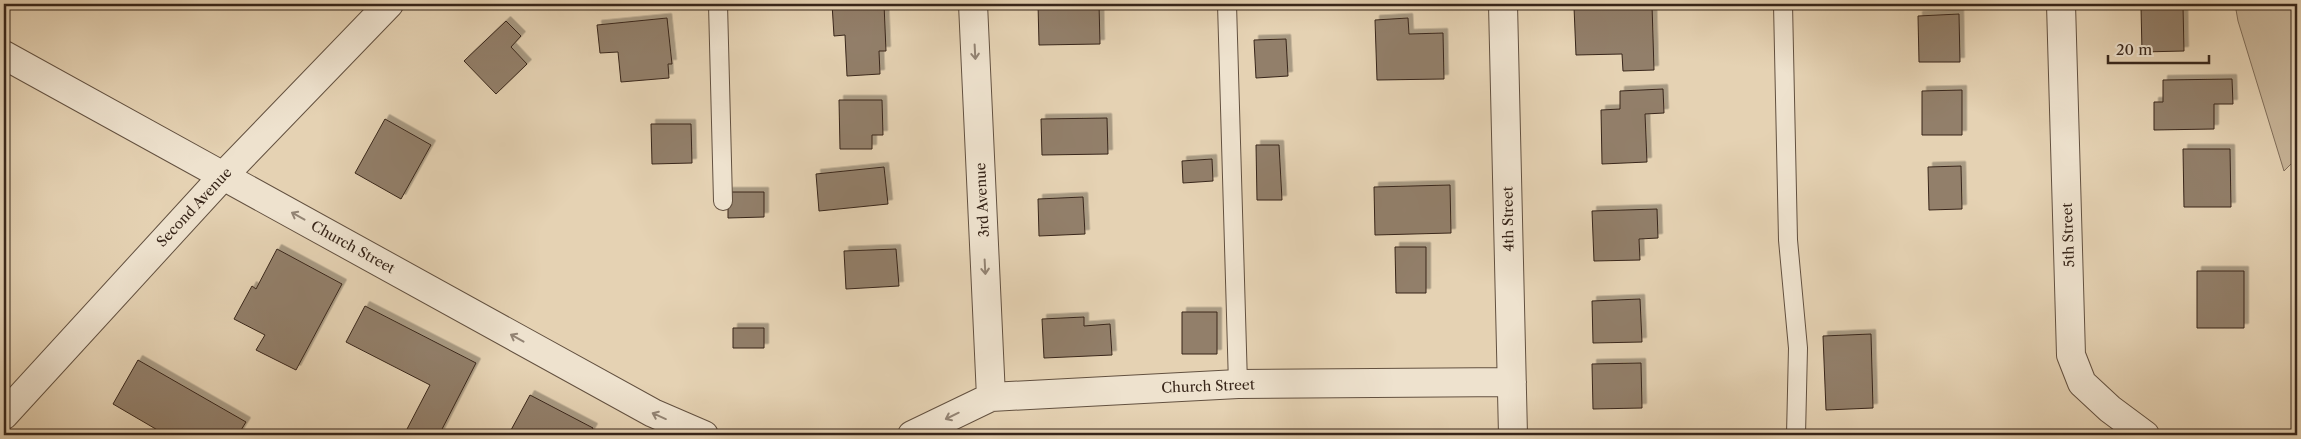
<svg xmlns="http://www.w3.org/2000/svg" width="2301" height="439" viewBox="0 0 2301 439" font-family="'Libre Caslon Text',serif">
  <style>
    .green { fill: #c8b599; stroke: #806e5a }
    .building { fill: #927f6a; stroke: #38261a; filter: url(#shadow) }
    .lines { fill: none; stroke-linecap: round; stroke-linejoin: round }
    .service-casing { stroke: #635140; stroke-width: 20 }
    .minor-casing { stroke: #635140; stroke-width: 30 }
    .service { stroke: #eee2ce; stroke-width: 18 }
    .minor { stroke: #eee2ce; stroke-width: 28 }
    .oneway { stroke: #938474 }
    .labels { text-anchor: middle; stroke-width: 4.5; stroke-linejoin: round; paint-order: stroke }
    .street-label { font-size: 14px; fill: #38261a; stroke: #eee2ce }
  </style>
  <defs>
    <filter id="shadow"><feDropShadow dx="4.5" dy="-4.5" stdDeviation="0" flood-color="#0004"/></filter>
  </defs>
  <rect width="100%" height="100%" fill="#e5d2b3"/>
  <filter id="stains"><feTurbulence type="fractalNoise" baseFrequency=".004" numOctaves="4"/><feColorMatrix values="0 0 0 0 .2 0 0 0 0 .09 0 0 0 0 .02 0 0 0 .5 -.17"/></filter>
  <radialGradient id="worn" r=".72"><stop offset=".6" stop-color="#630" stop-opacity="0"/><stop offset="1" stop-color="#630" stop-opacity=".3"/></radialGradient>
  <path class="green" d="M2235,4H2297V158L2284,171L2238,21Z"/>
  <path class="building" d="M26,4H91V7L26,8Z
    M832,4H884L886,51H879L880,74L847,76L845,35L834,36Z
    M1038,4H1099L1100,44L1039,45Z
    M1652,5L1654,70L1623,71L1622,54L1576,55L1574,7Z
    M2183,6L2184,51L2142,52L2141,7Z
    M1959,14L1960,62H1919L1918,16Z
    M667,18L672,64H668L669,78L621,82L618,52L600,53L597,25Z
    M1408,18L1409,34L1443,33L1444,79L1377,80L1375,20Z
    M506,21L521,36L511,47L527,64L496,94L464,61Z
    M1286,39L1288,76L1256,78L1254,40Z
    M2232,79L2233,104H2214V129L2154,130V102H2163V80Z
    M1663,89L1664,113L1645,114L1647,162L1602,164L1601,110L1620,109V91Z
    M1962,90V135H1922V91Z
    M839,100H882L883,135H872V149H840Z
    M1107,118L1108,154L1042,155L1041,119Z
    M385,119L431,145L401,199L355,173Z
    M651,124H691L692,163L652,164Z
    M1256,145H1279L1282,200H1257Z
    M2183,149H2230L2231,207H2184Z
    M1212,159L1213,181L1183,183L1182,161Z
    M1961,166L1962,209L1929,210L1928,167Z
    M884,167L888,204L819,211L816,174Z
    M1450,185L1451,233L1375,235L1374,187Z
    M728,192H764V217L728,218Z
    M1083,197L1085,234L1039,236L1038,199Z
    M1657,209L1658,238L1639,239L1640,260L1594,261L1592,211Z
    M1395,247H1426V293H1396Z
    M277,249L342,284L296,370L256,350L265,335L234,319L252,286L256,289Z
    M896,249L899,286L846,289L844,251Z
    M2197,271H2244V328H2197Z
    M1640,299L1642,342L1593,343L1592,301Z
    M365,306L476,363L439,435H413L406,431L430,385L346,342Z
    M1182,312H1217V354H1182Z
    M1084,317V326L1110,324L1112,355L1044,358L1042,319Z
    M733,328H764V348H733Z
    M1871,334L1873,408L1826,410L1823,336Z
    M138,360L246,422L238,435H166L113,404Z
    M1641,363L1642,408L1593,409L1592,364Z
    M530,395L593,428L589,435H521L511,430Z"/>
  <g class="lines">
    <g class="service-casing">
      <path id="service" d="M718,4L723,201
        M1227,4L1238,384
        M1783,4L1788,240L1798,348L1796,435"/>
    </g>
    <g class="minor-casing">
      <path id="minor" d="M973,4L991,397
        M1503,4L1513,435
        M2061,4L2071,355L2082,383L2110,409L2145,435
        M4,55L653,413L704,435
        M4,415L224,175L389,4
        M912,435L991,397L1238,384L1512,382"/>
    </g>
    <use href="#service" class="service"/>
    <use href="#minor" class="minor"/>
  </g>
  <defs><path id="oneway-shaft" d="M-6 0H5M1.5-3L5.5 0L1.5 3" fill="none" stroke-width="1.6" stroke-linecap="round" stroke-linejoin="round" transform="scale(1.25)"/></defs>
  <g class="oneway">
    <use href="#oneway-shaft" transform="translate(975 52) rotate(87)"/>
    <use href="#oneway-shaft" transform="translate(298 216) rotate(-151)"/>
    <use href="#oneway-shaft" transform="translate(985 267) rotate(87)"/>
    <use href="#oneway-shaft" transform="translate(517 338) rotate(-151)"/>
    <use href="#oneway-shaft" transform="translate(659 416) rotate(-156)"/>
    <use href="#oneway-shaft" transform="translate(952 416) rotate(154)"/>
  </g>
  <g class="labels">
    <g class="street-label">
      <text transform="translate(982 200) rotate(-93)" y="5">3rd Avenue</text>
      <text transform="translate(194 207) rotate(-47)" y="5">Second Avenue</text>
      <text transform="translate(1508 219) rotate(-91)" y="5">4th Street</text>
      <text transform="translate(2068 235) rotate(-92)" y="5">5th Street</text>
      <text transform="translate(353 247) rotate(29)" y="5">Church Street</text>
      <text transform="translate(1208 386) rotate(-2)" y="5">Church Street</text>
    </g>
  </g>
  <rect width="2301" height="439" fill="none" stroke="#e5d2b3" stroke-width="20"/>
  <rect x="5" y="5" width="2291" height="429" fill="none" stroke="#38261a" stroke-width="2.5"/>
  <rect x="10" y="10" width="2281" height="419" fill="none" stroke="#38261a"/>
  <path d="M2108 55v8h101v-8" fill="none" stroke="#38261a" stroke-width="2.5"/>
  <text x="2116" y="55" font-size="15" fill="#38261a" stroke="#eee2ce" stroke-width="4" paint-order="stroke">20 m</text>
  <rect width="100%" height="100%" filter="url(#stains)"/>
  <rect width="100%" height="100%" fill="url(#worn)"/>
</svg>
